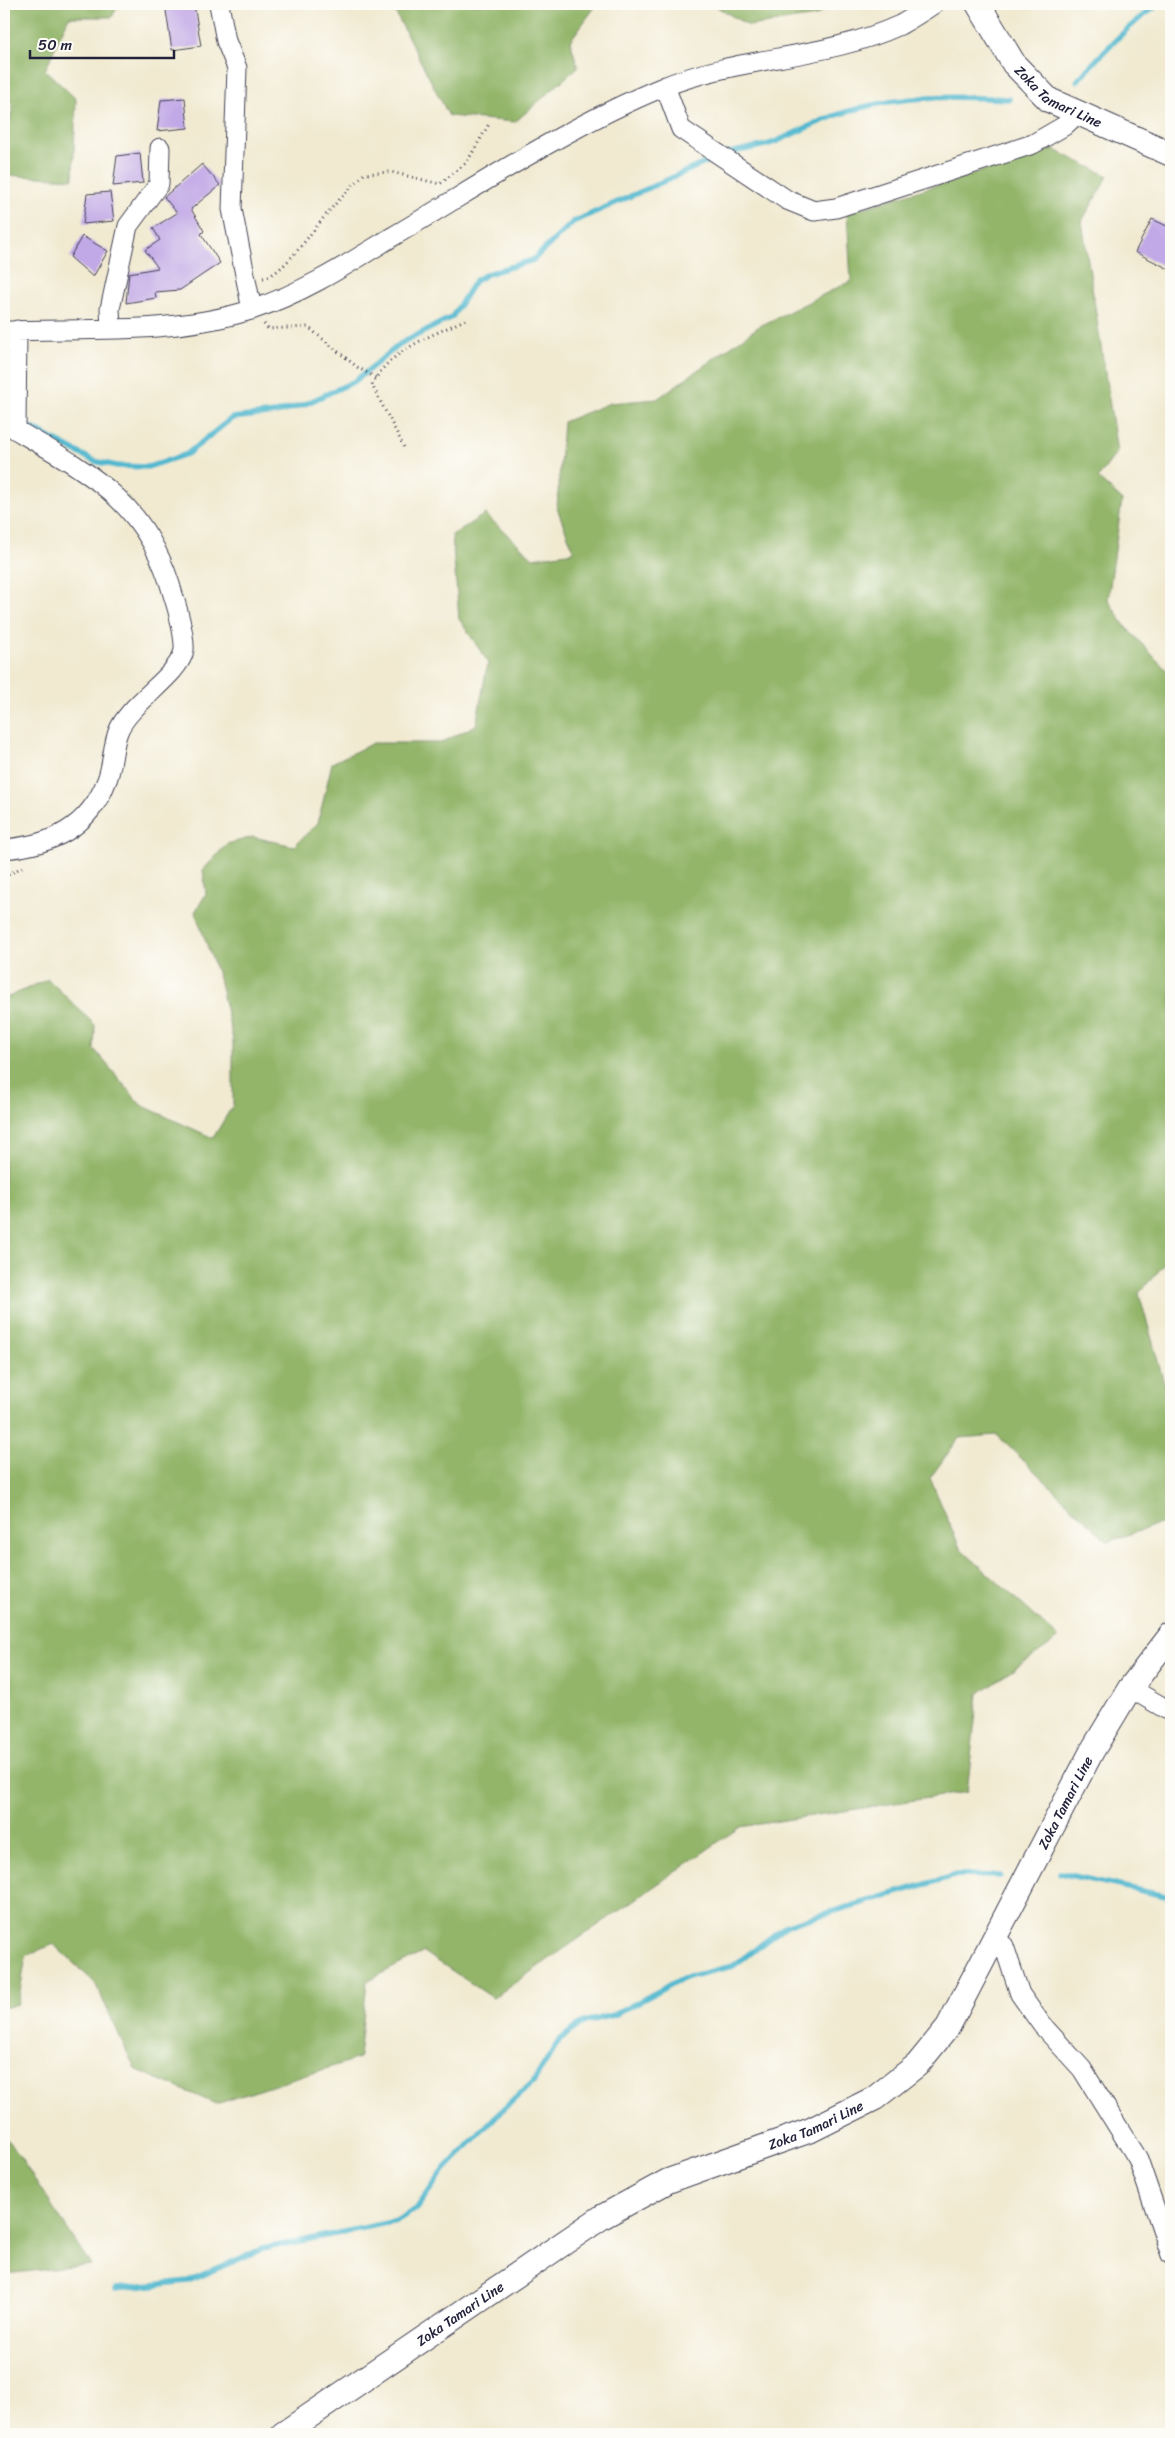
<svg xmlns="http://www.w3.org/2000/svg" width="1175" height="2438" viewBox="0 0 1175 2438" font-family="Sriracha,sans-serif">
  <style>
    .forest { fill: #92b569; stroke: #5a6c52 }
    .lines { fill: none; stroke-linecap: round; stroke-linejoin: round }
    .stream { stroke: #51b8cf; stroke-width: 5.5 }
    .building { fill: #c1a8e6 }
    .minor-casing { stroke: #414052; stroke-width: 21 }
    .major-casing { stroke: #414052; stroke-width: 26 }
    .path { stroke: #414052; stroke-width: 3; stroke-dasharray: 1 4; stroke-linecap: butt }
    .minor { stroke: #fff; stroke-width: 19 }
    .major { stroke: #fff; stroke-width: 24 }
    .labels { text-anchor: middle; stroke-width: 4; stroke-linejoin: round; paint-order: stroke }
    .street-label { font-size: 14px; fill: #22223b; stroke: #fdfcf7 }
  </style>
  <rect width="100%" height="100%" fill="#fdfcf7"/>
  <filter id="ink" filterUnits="userSpaceOnUse"><feTurbulence type="fractalNoise" baseFrequency=".02" numOctaves="2"/><feDisplacementMap in="SourceGraphic" scale="10" xChannelSelector="R" yChannelSelector="G"/><feConvolveMatrix kernelMatrix="1 2 1 2 8 2 1 2 1" color-interpolation-filters="sRGB"/></filter>
  <filter id="wash" filterUnits="userSpaceOnUse"><feTurbulence type="fractalNoise" baseFrequency=".0096" numOctaves="4" result="noise"/><feDisplacementMap in="SourceGraphic" scale="20" xChannelSelector="R" yChannelSelector="G"/><feGaussianBlur stdDeviation="1.12" result="paint"/><feColorMatrix in="noise" values="0 0 0 0 0 0 0 0 0 0 0 0 0 0 0 0 0 1.4 0 .05"/><feComposite in="paint" operator="in"/></filter>
  <g filter="url(#wash)">
    <rect width="100%" height="100%" fill="#f1ead1"/>
    <path class="forest" d="M4,4H119L112,17H69L45,70L76,99L73,179L4,175V148L13,105L4,91Z
      M391,4H609L595,7L570,41L578,67L515,122L449,116Z
      M712,4H831L816,16L749,26Z
      M1053,149L1108,176L1082,221L1117,452L1098,478L1122,500L1108,600L1125,626L1171,675V1257L1139,1293L1169,1401L1171,1404V1520L1108,1542L997,1435L959,1438L930,1478L960,1548L1059,1638L978,1694L967,1792L740,1827L493,1998L424,1952L367,1981L359,2058L216,2104L135,2069L95,1983L53,1944L26,1956L18,2004L4,2008V997L6,998L48,979L95,1025L94,1049L141,1105L213,1138L233,1105V1040L219,978L195,912L206,894L203,870L227,844L253,837L294,846L318,823L332,763L373,743H441L476,725L488,662L459,619L452,535L485,514L533,558L574,552L557,508L563,422L610,403L657,399L758,327L851,281L847,213Z
      M4,2137L10,2142L91,2265L4,2274Z"/>
    <g class="lines">
      <path class="stream" d="M1077,81C1103,52 1127,26 1159,4
        M726,154C742,149 760,148 775,142C801,131 825,117 853,110C904,95 956,96 1009,99
        M4,420L26,425L94,461L117,466L148,467L187,454L232,418L276,413L303,405L355,381L400,344L452,317L475,281L487,274L533,260L573,222L718,157
        M1060,1873L1170,1897L1171,1894
        M116,2289L188,2281L262,2249L396,2221L416,2209L445,2169L496,2116L533,2082L560,2039L584,2022L614,2015L683,1978L733,1966L787,1925L957,1875L1000,1876"/>
    </g>
    <g id="blocks">
      <path class="building" d="M165,4H194L201,46L172,50Z
        M185,98L188,128L157,131L161,100Z
        M140,153L143,183L113,186L117,156Z
        M202,164L220,185L191,209L204,231L201,234L220,263L180,290L155,292L156,298L126,303L129,273L158,268L145,250L160,240L153,228L177,213L164,197Z
        M110,192L114,221L83,224L87,194Z
        M1152,219L1171,228V270L1135,252Z
        M82,236L108,251L93,277L70,257Z"/>
    </g>
  </g>
  <g filter="url(#ink)">
    <use href="#blocks" fill-opacity="0" stroke="#414052" stroke-width="1"/>
    <g class="lines">
      <g class="minor-casing">
        <path id="minor" d="M219,4L226,41L237,68L232,209L252,310
          M665,86L681,129L787,200L814,211L836,208L1033,144L1064,126L1078,113
          M111,328L110,309L128,226L159,184L160,148
          M4,331C86,328 174,335 254,309C303,293 348,264 392,237C479,186 568,126 661,88C737,56 824,60 900,25C911,19 923,11 934,4
          M4,849C52,845 89,828 107,780C113,765 112,748 118,732C128,704 180,675 184,650C185,638 178,610 174,598C149,504 94,475 16,430L17,330
          M1130,1688L1171,1712
          M994,1938L1004,1946L1020,1994L1042,2025L1082,2069L1138,2159L1171,2255"/>
      </g>
      <g class="major-casing">
        <g id="major">
          <path id="s1" d="M978,4L1014,64L1049,100L1171,154"/>
          <path id="s2" d="M283,2434L602,2217L668,2181L811,2130L875,2098L917,2065L948,2027L1092,1751L1130,1688L1171,1635"/>
        </g>
      </g>
      <path class="path" d="M263,278C284,275 316,225 331,209C341,197 353,186 364,174L391,172L440,184L467,162L489,124
        M264,324L268,329L308,327L357,367L376,378
        M404,447L372,385C389,349 435,335 468,318
        M4,877L22,867"/>
      <use href="#minor" class="minor"/>
      <use href="#major" class="major"/>
    </g>
  </g>
  <g class="labels">
    <g class="street-label">
      <text dy="5" stroke="none"><textPath href="#s1" startOffset="126">Zoka Tamari Line</textPath></text>
      <text dy="5" stroke="none"><textPath href="#s2" startOffset="1040">Zoka Tamari Line</textPath></text>
      <text dy="5" stroke="none"><textPath href="#s2" startOffset="619">Zoka Tamari Line</textPath></text>
      <text dy="5" stroke="none"><textPath href="#s2" startOffset="214">Zoka Tamari Line</textPath></text>
    </g>
  </g>
  <rect width="1175" height="2438" fill="none" stroke="#fdfcf7" stroke-width="20"/>
  <path d="M30 50v8h144v-8" fill="none" stroke="#22223b" stroke-width="2.5"/>
  <text x="38" y="50" font-size="15" fill="#22223b" stroke="#fdfcf7" stroke-width="4" paint-order="stroke">50 m</text>
</svg>
